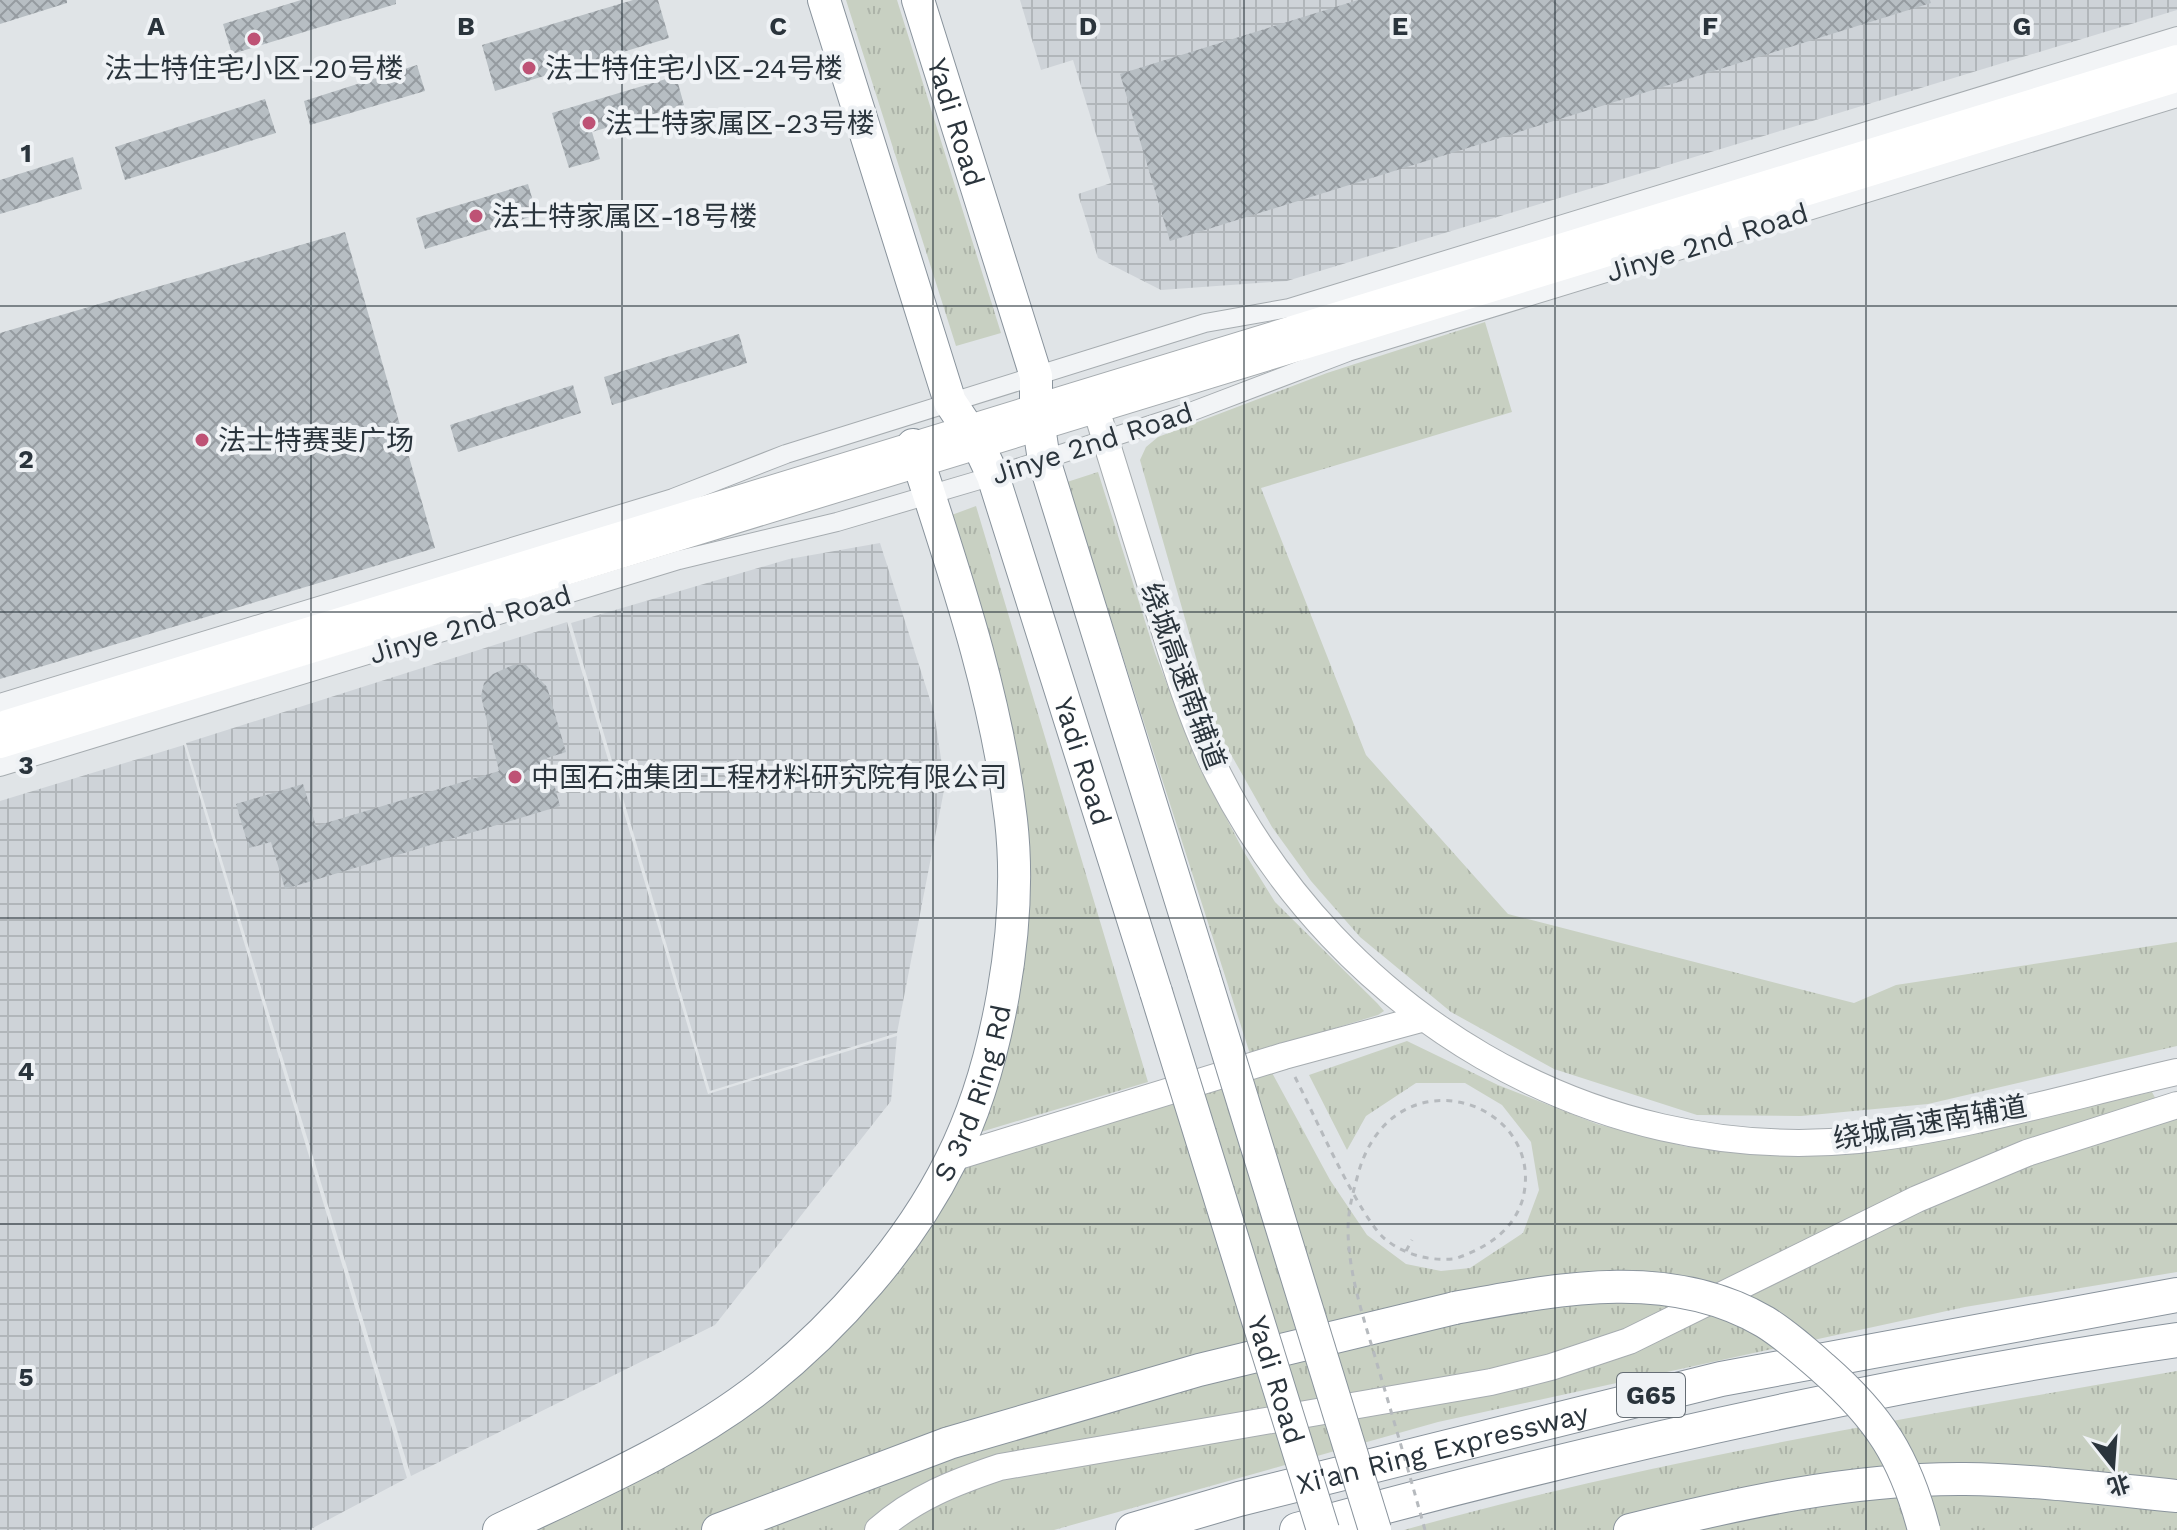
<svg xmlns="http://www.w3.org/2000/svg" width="2177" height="1530" viewBox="0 0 2177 1530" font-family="'Work Sans','Noto Sans SC',sans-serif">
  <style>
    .industrial { fill: url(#industrial-grid) }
    .grass { fill: url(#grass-tufts) }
    .building { fill: url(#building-cross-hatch) }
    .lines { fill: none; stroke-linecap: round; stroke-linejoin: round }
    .minor-casing { stroke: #a6acb0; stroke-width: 20 }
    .secondary-casing { stroke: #a6acb0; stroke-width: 28 }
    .trunk-casing { stroke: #89939c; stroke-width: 34 }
    .motorway-casing { stroke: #89939c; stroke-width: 36 }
    .path { stroke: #b6babe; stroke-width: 3; stroke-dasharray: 6 6; stroke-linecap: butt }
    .minor { stroke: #f2f4f6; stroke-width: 18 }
    .secondary { stroke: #fff; stroke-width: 26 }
    .trunk { stroke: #fff; stroke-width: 32 }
    .motorway { stroke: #fff; stroke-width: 34 }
    .trunk-bridge-casing { stroke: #89939c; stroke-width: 34; stroke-linecap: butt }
    .path-bridge { stroke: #b6babe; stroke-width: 3; stroke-dasharray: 6 6; stroke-linecap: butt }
    .trunk-bridge { stroke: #fff; stroke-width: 32 }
    .grid { fill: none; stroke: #2a343c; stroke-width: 2; stroke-opacity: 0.55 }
    .poi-dot { fill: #be5275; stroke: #eff2f5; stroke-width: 3 }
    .labels { text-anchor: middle; stroke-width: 8; stroke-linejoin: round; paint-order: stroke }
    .shield { fill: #eff2f5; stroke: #656d74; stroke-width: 2 }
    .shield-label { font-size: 26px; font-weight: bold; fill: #2a343c }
    .poi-label { font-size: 28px; fill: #2a343c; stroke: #eff2f5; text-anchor: start }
    .street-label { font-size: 28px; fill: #2a343c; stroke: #eff2f5 }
    .grid-label { font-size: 26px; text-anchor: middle; font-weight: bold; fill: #2a343c; stroke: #eff2f5; stroke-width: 8; stroke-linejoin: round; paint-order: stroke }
  </style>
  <defs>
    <pattern id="industrial-grid" width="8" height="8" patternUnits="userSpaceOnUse" patternTransform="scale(2)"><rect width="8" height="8" fill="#ced3d8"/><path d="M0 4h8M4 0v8" fill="none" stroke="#b1b6ba"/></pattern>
    <pattern id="grass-tufts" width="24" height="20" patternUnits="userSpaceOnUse" patternTransform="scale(2)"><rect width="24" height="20" fill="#c8d0c2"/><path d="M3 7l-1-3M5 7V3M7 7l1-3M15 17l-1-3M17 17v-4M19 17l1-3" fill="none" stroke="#acb3a8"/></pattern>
    <pattern id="building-cross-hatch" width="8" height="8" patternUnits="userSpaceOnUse" patternTransform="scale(2)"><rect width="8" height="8" fill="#b7bec3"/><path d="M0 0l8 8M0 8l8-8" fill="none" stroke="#959ba0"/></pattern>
  </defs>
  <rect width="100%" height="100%" fill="#e0e4e7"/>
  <path class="industrial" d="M1020,0H2177V10L1287,281L1161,290L1098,258L1078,194L1111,183L1073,60L1041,70Z
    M880,543L934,712L945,785L897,1033L710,1091L571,623L789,559Z
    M567,622L708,1094L897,1036L891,1101L715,1325L411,1476L186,743Z
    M184,745L407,1478L309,1530H0V801Z"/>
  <path class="grass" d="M846,0H897L1001,333L956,346Z
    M1485,322L1512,412L1261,488L1366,755L1508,914L1854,1003L1896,985L2177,942V1046L1928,1104L1801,1116L1697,1115L1554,1069L1451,1012L1360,937L1311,881L1272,827L1216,728L1140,460L1146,447L1158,437L1327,373Z
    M1098,472L1155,653L1197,762L1244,852L1275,902L1377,1003L1384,1011L1378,1015L1250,1054L1067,482Z
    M976,506L1148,1082L974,1134L1018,966L949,516Z
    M1407,1041L1498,1085L1597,1124L1687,1147L1843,1153L1953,1137L2152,1092L2164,1115L2177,1112V1272L1965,1307L1438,1422L1054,1530H530L806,1367L875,1299L937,1210L959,1166L1270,1069L1330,1180L1367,1235L1406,1264L1441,1271L1470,1268L1523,1233L1539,1190L1531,1142L1502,1105L1465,1083H1416L1366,1116L1347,1150L1309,1075Z
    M2177,1371V1530H1404C1657,1459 1919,1416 2177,1371Z"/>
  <path class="building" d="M0,0H67V3L0,24Z
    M301,0H396V4L232,54L223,24Z
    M633,0H658L669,38L495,91L482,45Z
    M1358,0H1930L1931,3L1170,241L1120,74Z
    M417,65L425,91L310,125L304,101Z
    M676,76L684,105L592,132L600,159L569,168L552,113Z
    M265,99L276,133L125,180L115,147Z
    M73,157L82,189L0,214V180Z
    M528,184L537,215L425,249L416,218Z
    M345,232L435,548L0,679V333Z
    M739,334L747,363L612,405L604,377Z
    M573,385L581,413L458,452L450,425Z
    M513,665H526L547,687L566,752L547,758L560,806L285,889L271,842L249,848L236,804L303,784L316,826L499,771L481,696L484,683L493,674Z"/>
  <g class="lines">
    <g class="minor-casing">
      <path id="minor" d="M0,703L673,498L786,454L1128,347L1205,323L1289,308L2177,36
        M0,767L679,560L837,522L993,476L1193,411L1348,352L2177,98"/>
    </g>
    <g class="secondary-casing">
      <path id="secondary" d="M1092,396C1113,463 1134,531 1155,599C1173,659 1191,720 1219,776C1339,1012 1590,1166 1858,1140C1962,1129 2075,1095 2177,1072
        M0,725L2177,58
        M0,745L2177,79
        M952,1158L1284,1056L1421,1019
        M878,1530C914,1498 955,1482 1000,1467L1491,1382L1551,1367L1629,1341L1917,1199L2027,1153L2177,1105"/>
    </g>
    <g class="trunk-casing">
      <g id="trunk">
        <path id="s1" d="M824,0L950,402L978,444L993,476L1156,992"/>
        <path id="s2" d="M918,0L1036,376V407L1044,460L1204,975"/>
        <path id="s3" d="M499,1530C589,1487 684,1447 763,1385C837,1326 909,1245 951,1160C998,1067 1023,924 1011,820C996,691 953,569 913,445"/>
        <path d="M718,1530L949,1443L1199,1370L1455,1308"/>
        <path d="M1630,1530C1740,1503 1851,1478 1965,1479C2036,1480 2106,1489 2177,1496"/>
      </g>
    </g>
    <g class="motorway-casing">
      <g id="motorway">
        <path id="s4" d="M1133,1530L1239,1499L1721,1379L2177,1295"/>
        <path d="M1297,1530C1586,1451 1881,1383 2177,1340"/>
      </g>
    </g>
    <path class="path" d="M1295,1077C1313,1112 1359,1217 1385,1239C1405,1255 1429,1261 1454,1259
      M1406,1251L1412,1240"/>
    <use href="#minor" class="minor"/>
    <use href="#secondary" class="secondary"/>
    <use href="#trunk" class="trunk"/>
    <use href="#motorway" class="motorway"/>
    <g class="trunk-bridge-casing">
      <g id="trunk-bridge">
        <path d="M1204,975L1375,1530"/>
        <path id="s5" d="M1156,992L1323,1530"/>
        <path d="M1455,1308C1557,1289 1670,1266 1765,1322C1786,1335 1805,1352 1823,1368C1879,1417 1905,1457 1924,1530"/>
      </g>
    </g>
    <path class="path-bridge" d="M1425,1530C1410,1476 1394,1421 1378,1367C1365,1322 1349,1278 1348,1231C1348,1212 1352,1196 1357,1178C1389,1049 1547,1099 1523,1198C1514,1231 1485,1249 1454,1259"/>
    <use href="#trunk-bridge" class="trunk-bridge"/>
  </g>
  <path class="grid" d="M311,0V1530M622,0V1530M933,0V1530M1244,0V1530M1555,0V1530M1866,0V1530M0,306H2177M0,612H2177M0,918H2177M0,1224H2177"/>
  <g class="poi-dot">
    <circle cx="254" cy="39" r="8"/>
    <circle cx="529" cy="68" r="8"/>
    <circle cx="589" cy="123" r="8"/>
    <circle cx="476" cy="216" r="8"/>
    <circle cx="202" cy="440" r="8"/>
    <circle cx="515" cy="777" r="8"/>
  </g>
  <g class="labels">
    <rect class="shield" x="1617" y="1373" width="68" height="44" rx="6"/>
    <g class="shield-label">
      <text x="1651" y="1404">G65</text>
    </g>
    <g class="poi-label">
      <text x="254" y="78" text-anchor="middle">法士特住宅小区-20号楼</text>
      <text x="545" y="78">法士特住宅小区-24号楼</text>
      <text x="605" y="133">法士特家属区-23号楼</text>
      <text x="492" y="226">法士特家属区-18号楼</text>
      <text x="218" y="450">法士特赛斐广场</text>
      <text x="531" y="787">中国石油集团工程材料研究院有限公司</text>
    </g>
    <g class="street-label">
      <text dy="10" stroke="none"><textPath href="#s2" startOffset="128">Yadi Road</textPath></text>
      <text transform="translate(1707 242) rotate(-17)" y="10">Jinye 2nd Road</text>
      <text transform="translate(1092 443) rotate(-18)" y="10">Jinye 2nd Road</text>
      <text transform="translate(470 624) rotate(-17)" y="10">Jinye 2nd Road</text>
      <text transform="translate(1184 676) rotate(70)" y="10">绕城高速南辅道</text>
      <text dy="10" stroke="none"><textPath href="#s1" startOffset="806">Yadi Road</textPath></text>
      <text dy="10" stroke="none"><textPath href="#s3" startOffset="668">S 3rd Ring Rd</textPath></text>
      <text transform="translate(1930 1122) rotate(-10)" y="10">绕城高速南辅道</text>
      <text dy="10" stroke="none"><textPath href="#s5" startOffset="406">Yadi Road</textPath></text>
      <text dy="10" stroke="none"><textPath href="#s4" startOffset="320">Xi'an Ring Expressway</textPath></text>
    </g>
  </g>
  <g class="grid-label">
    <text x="156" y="35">A</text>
    <text x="466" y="35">B</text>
    <text x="778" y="35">C</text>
    <text x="1088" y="35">D</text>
    <text x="1400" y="35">E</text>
    <text x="1710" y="35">F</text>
    <text x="2022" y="35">G</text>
    <text x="26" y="162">1</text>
    <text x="26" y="468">2</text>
    <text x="26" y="774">3</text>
    <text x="26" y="1080">4</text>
    <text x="26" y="1386">5</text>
  </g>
  <g transform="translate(2113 1466) rotate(163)" stroke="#eff2f5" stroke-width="6" paint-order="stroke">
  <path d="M0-6L14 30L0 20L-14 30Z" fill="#2a343c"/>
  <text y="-12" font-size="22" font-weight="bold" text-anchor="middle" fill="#2a343c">北</text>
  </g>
</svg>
